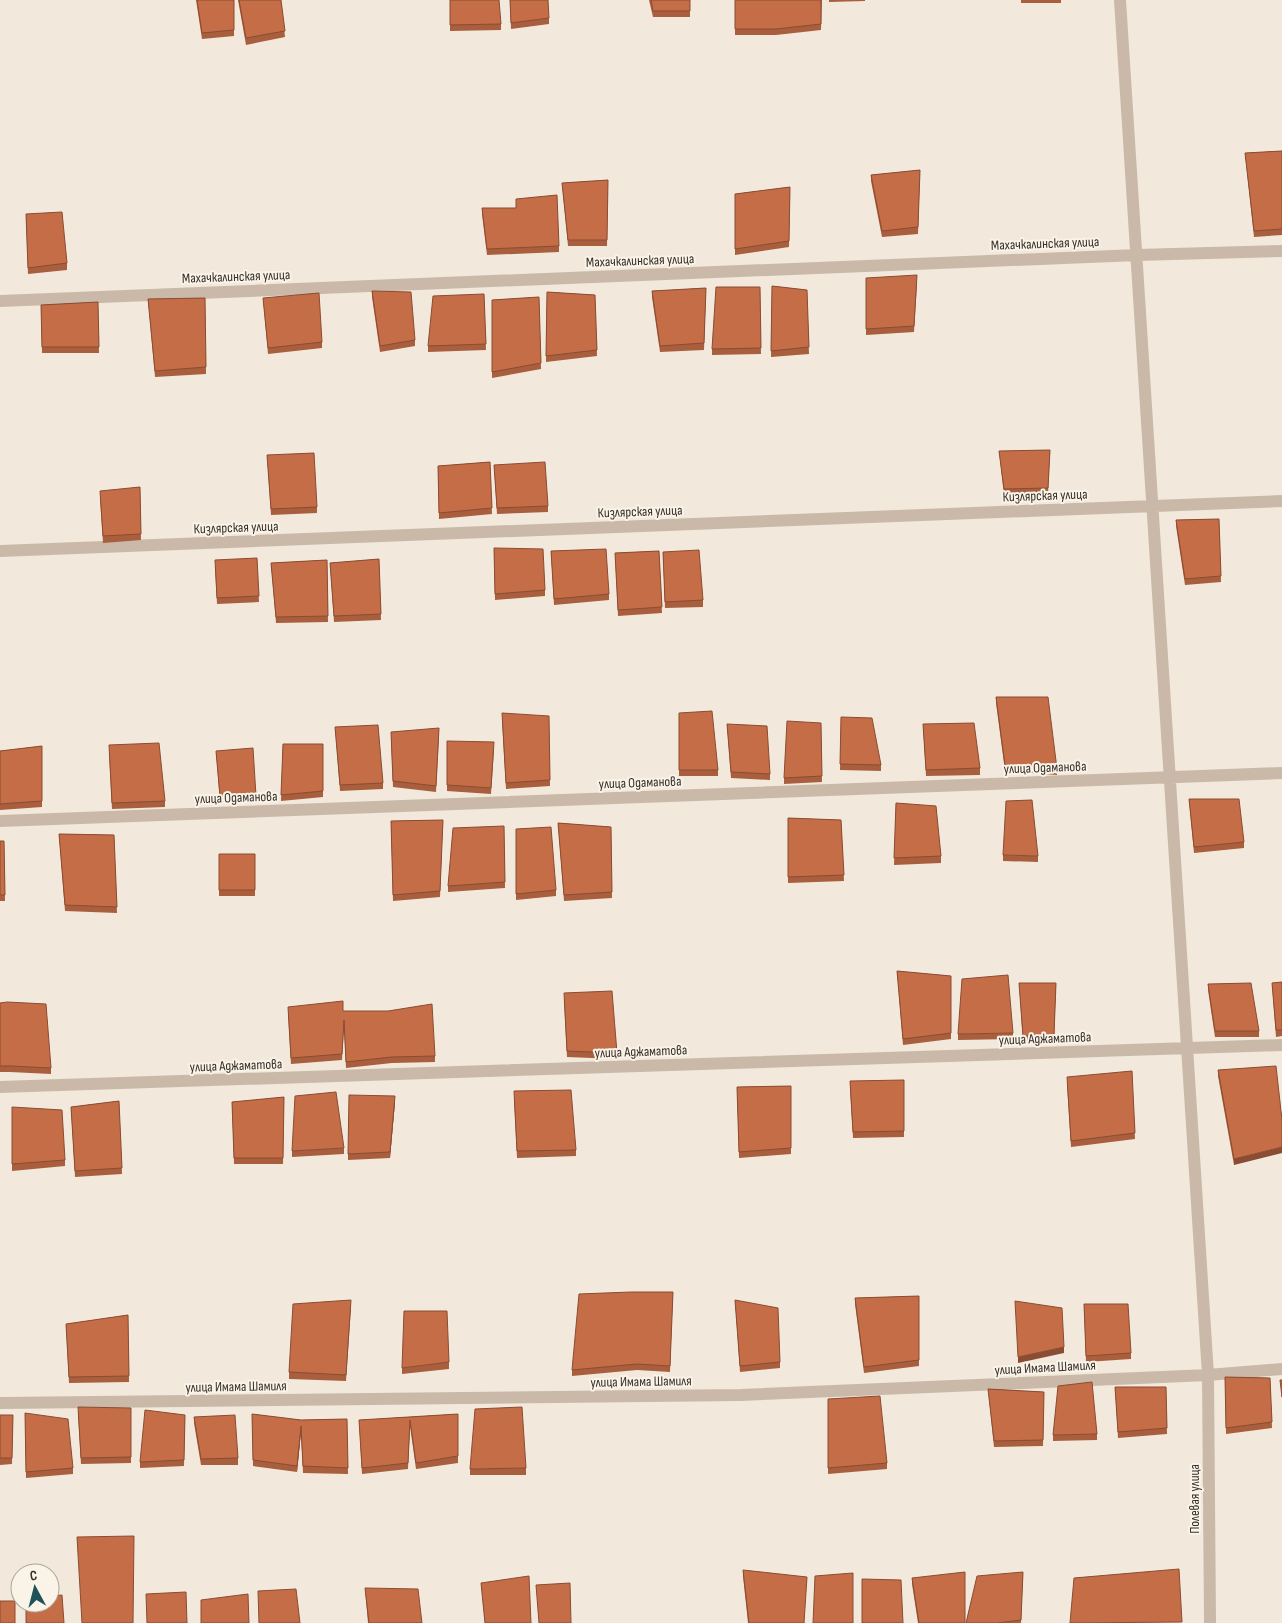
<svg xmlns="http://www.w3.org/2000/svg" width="1282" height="1623" viewBox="0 0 1282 1623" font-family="'Sofia Sans Condensed',sans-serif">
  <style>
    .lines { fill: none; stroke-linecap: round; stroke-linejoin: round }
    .minor { stroke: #cab9a8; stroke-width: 12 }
    .wall { fill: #a95e3d }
    .shaded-wall { fill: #8a4c32 }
    .building { fill: #c56d47; stroke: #8a4c32 }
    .labels { text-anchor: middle; stroke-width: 4; stroke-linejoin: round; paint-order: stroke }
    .street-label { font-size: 14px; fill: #372e28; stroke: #f9f3e8 }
  </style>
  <rect width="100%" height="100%" fill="#f2e9dc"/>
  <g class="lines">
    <path class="minor" d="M1120,0L1208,1375L1210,1623
      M0,301L1137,255L1282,251
      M0,551L1282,501
      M0,821L1282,773
      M0,1087L1282,1045
      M0,1403L741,1395L1208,1375L1282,1369"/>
  </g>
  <path class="wall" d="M196,0H234V36L202,39Z
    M238,0H281L285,37L246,45Z
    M450,0L501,24V30L450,31Z
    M510,0L549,18V24L511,29Z
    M649,0H690V17H653Z
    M735,0H822L821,30L776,35H735Z
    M829,0H865V1L829,2Z
    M1021,0H1061V3H1021Z
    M1282,151V235L1254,237L1245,153Z
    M920,170L918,234L882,237L871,181V175Z
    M608,180L607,246H568L562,183Z
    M790,187L789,247L735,255V194Z
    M482,208L559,246V252L487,255L482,214Z
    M26,214L67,263V270L28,274Z
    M866,278L917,282L914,332L866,335Z
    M772,286L807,290L809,354L771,357Z
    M760,287L761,354L712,355V349Z
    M706,288L704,350L660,352L652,297V291Z
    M372,291L415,340V346L380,352L372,297Z
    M547,292L595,295L597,356L546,362Z
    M484,294L486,350L428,352V346Z
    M539,297L541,369L492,378V300Z
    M205,298L206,374L155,377L148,299Z
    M263,298L322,342V348L268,354Z
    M98,302L99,353H42L41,305Z
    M1050,450L1048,494L1004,495L999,451Z
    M267,455L317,507V513L271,515Z
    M490,462L492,514L439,519L438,466Z
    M494,465L548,506V512L497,514Z
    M140,487L141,540L103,543L100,497Z
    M1219,519L1221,582L1185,585L1176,526V520Z
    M494,548L545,590V596L495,600Z
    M551,551L609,594V600L554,605Z
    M659,551L662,613L618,616L615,553Z
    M663,552L703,600V607L665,608Z
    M257,558L259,602L217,604L215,566Z
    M379,559L381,620L334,622L330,563Z
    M327,560L328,622L276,623L271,563Z
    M996,697L1057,769V775L1005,771L996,703Z
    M679,713L718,770V776H679Z
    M549,716L550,786L506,789L502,719Z
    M841,717L881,765V771L840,770Z
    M821,723L822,782L784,784V778Z
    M727,724L770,774V780L731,778Z
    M923,724L980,768V775L926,776Z
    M335,727L383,783V789L340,791Z
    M439,734L436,792L393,787L391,738Z
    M447,741L494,748L491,794L447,791Z
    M283,744H323V797L281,801Z
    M42,746V807L0,810V751Z
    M109,751L165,801V807L112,809Z
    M216,751L256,796V802H220Z
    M1189,799L1244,842V848L1194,853Z
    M896,803L941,856V863L894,865Z
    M788,818L841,820L844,881L788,883Z
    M443,820L440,897L393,901L391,821Z
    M558,823L611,827L612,898L564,901Z
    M504,826L505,888L448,892V886Z
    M516,829L556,890V896L516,900Z
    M59,834L114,835L117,913L65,911Z
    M0,841H4L5,901H0Z
    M219,854H255V896H219Z
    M1003,855L1038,856V862L1003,861Z
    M897,971L951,976V1039L903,1045Z
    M1282,982V1036L1276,1037L1272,983Z
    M1019,983H1056L1054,1041L1023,1042Z
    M1208,984L1259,1031V1037H1215L1208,990Z
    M564,999L617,1053V1059L567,1057Z
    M0,1003L51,1068V1074L10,1072H0Z
    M343,1011L435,1056V1062L392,1063L346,1068L344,1026L342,1060L291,1064L288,1013Z
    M1013,1033V1039L958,1040V1034Z
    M1218,1070L1282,1120L1234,1165L1218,1076Z
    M1132,1071L1135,1139L1071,1147L1067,1083Z
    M904,1080V1137L853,1138L850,1087Z
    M791,1086V1154L739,1158L737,1087Z
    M284,1097L283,1164H234L232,1102Z
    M514,1097L576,1150V1156L517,1158Z
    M119,1101L122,1174L75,1177L71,1107Z
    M395,1102L390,1158L348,1160V1154Z
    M12,1107L65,1160V1166L12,1171Z
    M344,1148V1154L292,1157V1151Z
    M673,1292L670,1372L637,1370L572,1376V1370Z
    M919,1296V1366L864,1373L855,1304V1298Z
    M735,1300L780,1362V1368L740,1372Z
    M1084,1304L1131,1353V1359L1086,1362Z
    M351,1306L346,1381L289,1379V1372Z
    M128,1315L129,1382L69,1383L66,1324Z
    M449,1362V1369L402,1374V1368Z
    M1225,1377L1270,1378L1272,1428L1226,1434Z
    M1115,1387H1166L1167,1434L1118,1438Z
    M988,1389L1044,1392L1043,1446L994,1447Z
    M828,1399L887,1463V1469L828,1474Z
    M131,1408V1463L81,1464L78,1413Z
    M25,1413L73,1468V1474L26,1478Z
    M252,1414L301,1420L347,1419L348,1474L303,1473L301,1432L297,1472L253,1466Z
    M458,1414V1463L416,1469L410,1426L408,1469L362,1474L359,1420Z
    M0,1415H13L12,1464L0,1465Z
    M185,1415L184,1466L140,1468V1462Z
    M194,1417L238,1458V1465H201L194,1423Z
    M1097,1434V1440L1053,1441V1435Z
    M526,1468V1475H470V1469Z
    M743,1570L805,1623H748L743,1576Z
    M1023,1572L1021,1623H966Z
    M912,1578L965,1623H918L912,1584Z
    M481,1583L531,1623H485Z
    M365,1588L422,1623H368Z"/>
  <path class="shaded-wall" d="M395,1096V1102L390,1158V1152Z
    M1282,1147V1153L1234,1165V1159Z
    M1064,1347V1353L1018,1363V1357Z
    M301,1426V1432L297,1472V1466Z"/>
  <path class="building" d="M197,0H234V30L202,33Z
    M239,0H281L285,31L246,38Z
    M450,0H499L501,24L450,25Z
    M510,0H548L549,18L511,23Z
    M651,0H690V11H653Z
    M735,0H821V24L776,29H735Z
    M1282,151V229L1254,231L1245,153Z
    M920,170L918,227L882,231L871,175Z
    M608,180L607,240H568L562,183Z
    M790,187L789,241L735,249V194Z
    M557,195L559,246L487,249L482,208H516V199Z
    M62,212L67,263L28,268L26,214Z
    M917,275L914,326L866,329V278Z
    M772,286L807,290L809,347L771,351Z
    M716,287H760L761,348L712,349Z
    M706,288L704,343L660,346L652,291Z
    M372,291L411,292L415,340L380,346Z
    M547,292L595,295L597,350L546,356Z
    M319,293L322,342L268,348L263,298Z
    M484,294L486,344L428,346L433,296Z
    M539,297L541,363L492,372V300Z
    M205,298L206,367L155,371L148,299Z
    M98,302L99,347H42L41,305Z
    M1050,450L1048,488L1004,489L999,451Z
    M314,453L317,507L271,509L267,455Z
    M490,462L492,508L439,513L438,466Z
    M545,462L548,506L497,508L494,465Z
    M140,487L141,534L103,536L100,491Z
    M1219,519L1221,576L1185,579L1176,520Z
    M494,548L543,549L545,590L495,594Z
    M606,549L609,594L554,599L551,551Z
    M699,550L703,600L665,602L663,552Z
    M659,551L662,607L618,610L615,553Z
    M257,558L259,596L217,598L215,560Z
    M379,559L381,614L334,616L330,563Z
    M327,560L328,616L276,617L271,563Z
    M996,697H1048L1057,769L1005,765Z
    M712,711L718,770H679V713Z
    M502,713L549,716L550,780L506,783Z
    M841,717L872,718L881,765L840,764Z
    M787,721L821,723L822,776L784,778Z
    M974,723L980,768L926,770L923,724Z
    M727,724L767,726L770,774L731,772Z
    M378,725L383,783L340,785L335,727Z
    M439,728L436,786L393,781L391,732Z
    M447,741L494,742L491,788L447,785Z
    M159,743L165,801L112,803L109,745Z
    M283,744H323V791L281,795Z
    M42,746V801L0,804V751Z
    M253,748L256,796H220L216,751Z
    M1189,799H1239L1244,842L1194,847Z
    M1032,800L1038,856L1003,855L1006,801Z
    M896,803L936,806L941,856L894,858Z
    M788,818L841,820L844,875L788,877Z
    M443,820L440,891L393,895L391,821Z
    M558,823L611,827L612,892L564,895Z
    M504,826L505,882L448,886L453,828Z
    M551,827L556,890L516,894V829Z
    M59,834L114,835L117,907L65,905Z
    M0,841H4L5,895H0Z
    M219,854H255V890H219Z
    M897,971L951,976V1033L903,1039Z
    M1008,975L1013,1033L958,1034L962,979Z
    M1282,982V1030H1276L1272,983Z
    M1019,983H1056L1054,1035L1023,1036Z
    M1251,983L1259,1031H1215L1208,984Z
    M612,991L617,1053L567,1051L564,993Z
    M343,1001V1011H388L432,1004L435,1056L392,1057L346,1062L344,1020L342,1054L291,1058L288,1007Z
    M7,1002L46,1004L51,1068L10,1066H0V1003Z
    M1276,1066L1282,1120V1147L1234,1159L1218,1070Z
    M1132,1071L1135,1133L1071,1141L1067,1077Z
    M904,1080V1131L853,1132L850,1081Z
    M791,1086V1148L739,1152L737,1087Z
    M571,1090L576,1150L517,1151L514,1091Z
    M336,1092L344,1148L292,1151L295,1096Z
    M349,1095L395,1096L390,1152L348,1154Z
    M284,1097L283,1158H234L232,1102Z
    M119,1101L122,1168L75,1171L71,1107Z
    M12,1107L62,1110L65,1160L12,1164Z
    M631,1292H673L670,1366L637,1364L572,1370L579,1294Z
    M919,1296V1360L864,1367L855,1298Z
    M351,1300L346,1375L289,1372L293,1304Z
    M735,1300L778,1308L780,1362L740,1366Z
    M1015,1301L1062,1308L1064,1347L1018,1357Z
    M1084,1304H1128L1131,1353L1086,1356Z
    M404,1311H447L449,1362L402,1368Z
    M128,1315L129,1376L69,1377L66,1324Z
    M1225,1377L1270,1378L1272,1422L1226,1428Z
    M1280,1380H1282V1397Z
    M1092,1382L1097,1434L1053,1435L1058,1386Z
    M1115,1387H1166L1167,1428L1118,1432Z
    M988,1389L1044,1392L1043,1440L994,1441Z
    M880,1396L887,1463L828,1468V1399Z
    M78,1407L131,1408V1457L81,1458Z
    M522,1407L526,1468L470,1469L475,1409Z
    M145,1410L185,1415L184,1460L140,1462Z
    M25,1413L68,1419L73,1468L26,1472Z
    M252,1414L301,1420L347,1419L348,1468L303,1466L301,1426L297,1466L253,1460Z
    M458,1414V1456L416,1463L410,1420L408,1463L362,1468L359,1420Z
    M0,1415H13L12,1458H0Z
    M235,1415L238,1458L201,1459L194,1417Z
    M134,1536L133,1623H82L77,1537Z
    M1179,1569L1182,1622L1070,1623L1074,1578Z
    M743,1570L807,1577L804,1623H749Z
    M965,1572V1623H919L912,1578Z
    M1023,1572L1021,1620L997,1623H966L977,1576Z
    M853,1573V1623H813L815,1576Z
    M529,1576L531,1623H485L481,1583Z
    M862,1579L901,1580L903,1623H862Z
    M570,1583L571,1623H539L536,1585Z
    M365,1588L418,1589L422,1623H369Z
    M296,1589L300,1623H259L258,1591Z
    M186,1592L187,1623H147L146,1594Z
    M248,1594L249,1623H201V1600Z
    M62,1595L64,1623H26V1603H50V1596Z
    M0,1601H15V1623H0Z"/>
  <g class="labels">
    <g class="street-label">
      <text transform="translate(1045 243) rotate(-2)" y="5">Махачкалинская улица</text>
      <text transform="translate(640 260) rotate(-2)" y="5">Махачкалинская улица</text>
      <text transform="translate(236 276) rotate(-2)" y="5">Махачкалинская улица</text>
      <text transform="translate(1045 495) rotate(-2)" y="5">Кизлярская улица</text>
      <text transform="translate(640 511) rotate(-2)" y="5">Кизлярская улица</text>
      <text transform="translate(236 527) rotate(-2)" y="5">Кизлярская улица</text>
      <text transform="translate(1045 767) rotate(-2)" y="5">улица Одаманова</text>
      <text transform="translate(640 782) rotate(-2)" y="5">улица Одаманова</text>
      <text transform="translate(236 797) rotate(-2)" y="5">улица Одаманова</text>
      <text transform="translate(1045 1038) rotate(-2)" y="5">улица Аджаматова</text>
      <text transform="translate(641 1051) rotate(-2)" y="5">улица Аджаматова</text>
      <text transform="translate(236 1065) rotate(-2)" y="5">улица Аджаматова</text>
      <text transform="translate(1045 1367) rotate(-3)" y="5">улица Имама Шамиля</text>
      <text transform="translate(641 1381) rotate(-1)" y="5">улица Имама Шамиля</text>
      <text transform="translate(236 1386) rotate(-1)" y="5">улица Имама Шамиля</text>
      <text transform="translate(1194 1499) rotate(-90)" y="5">Полевая улица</text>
    </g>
  </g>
  <g transform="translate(35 1588) rotate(353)"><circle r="24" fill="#f9f3e8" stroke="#aba49b"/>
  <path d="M0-4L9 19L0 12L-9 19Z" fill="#1e5158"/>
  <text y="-8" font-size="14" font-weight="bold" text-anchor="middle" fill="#372e28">С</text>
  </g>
</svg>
